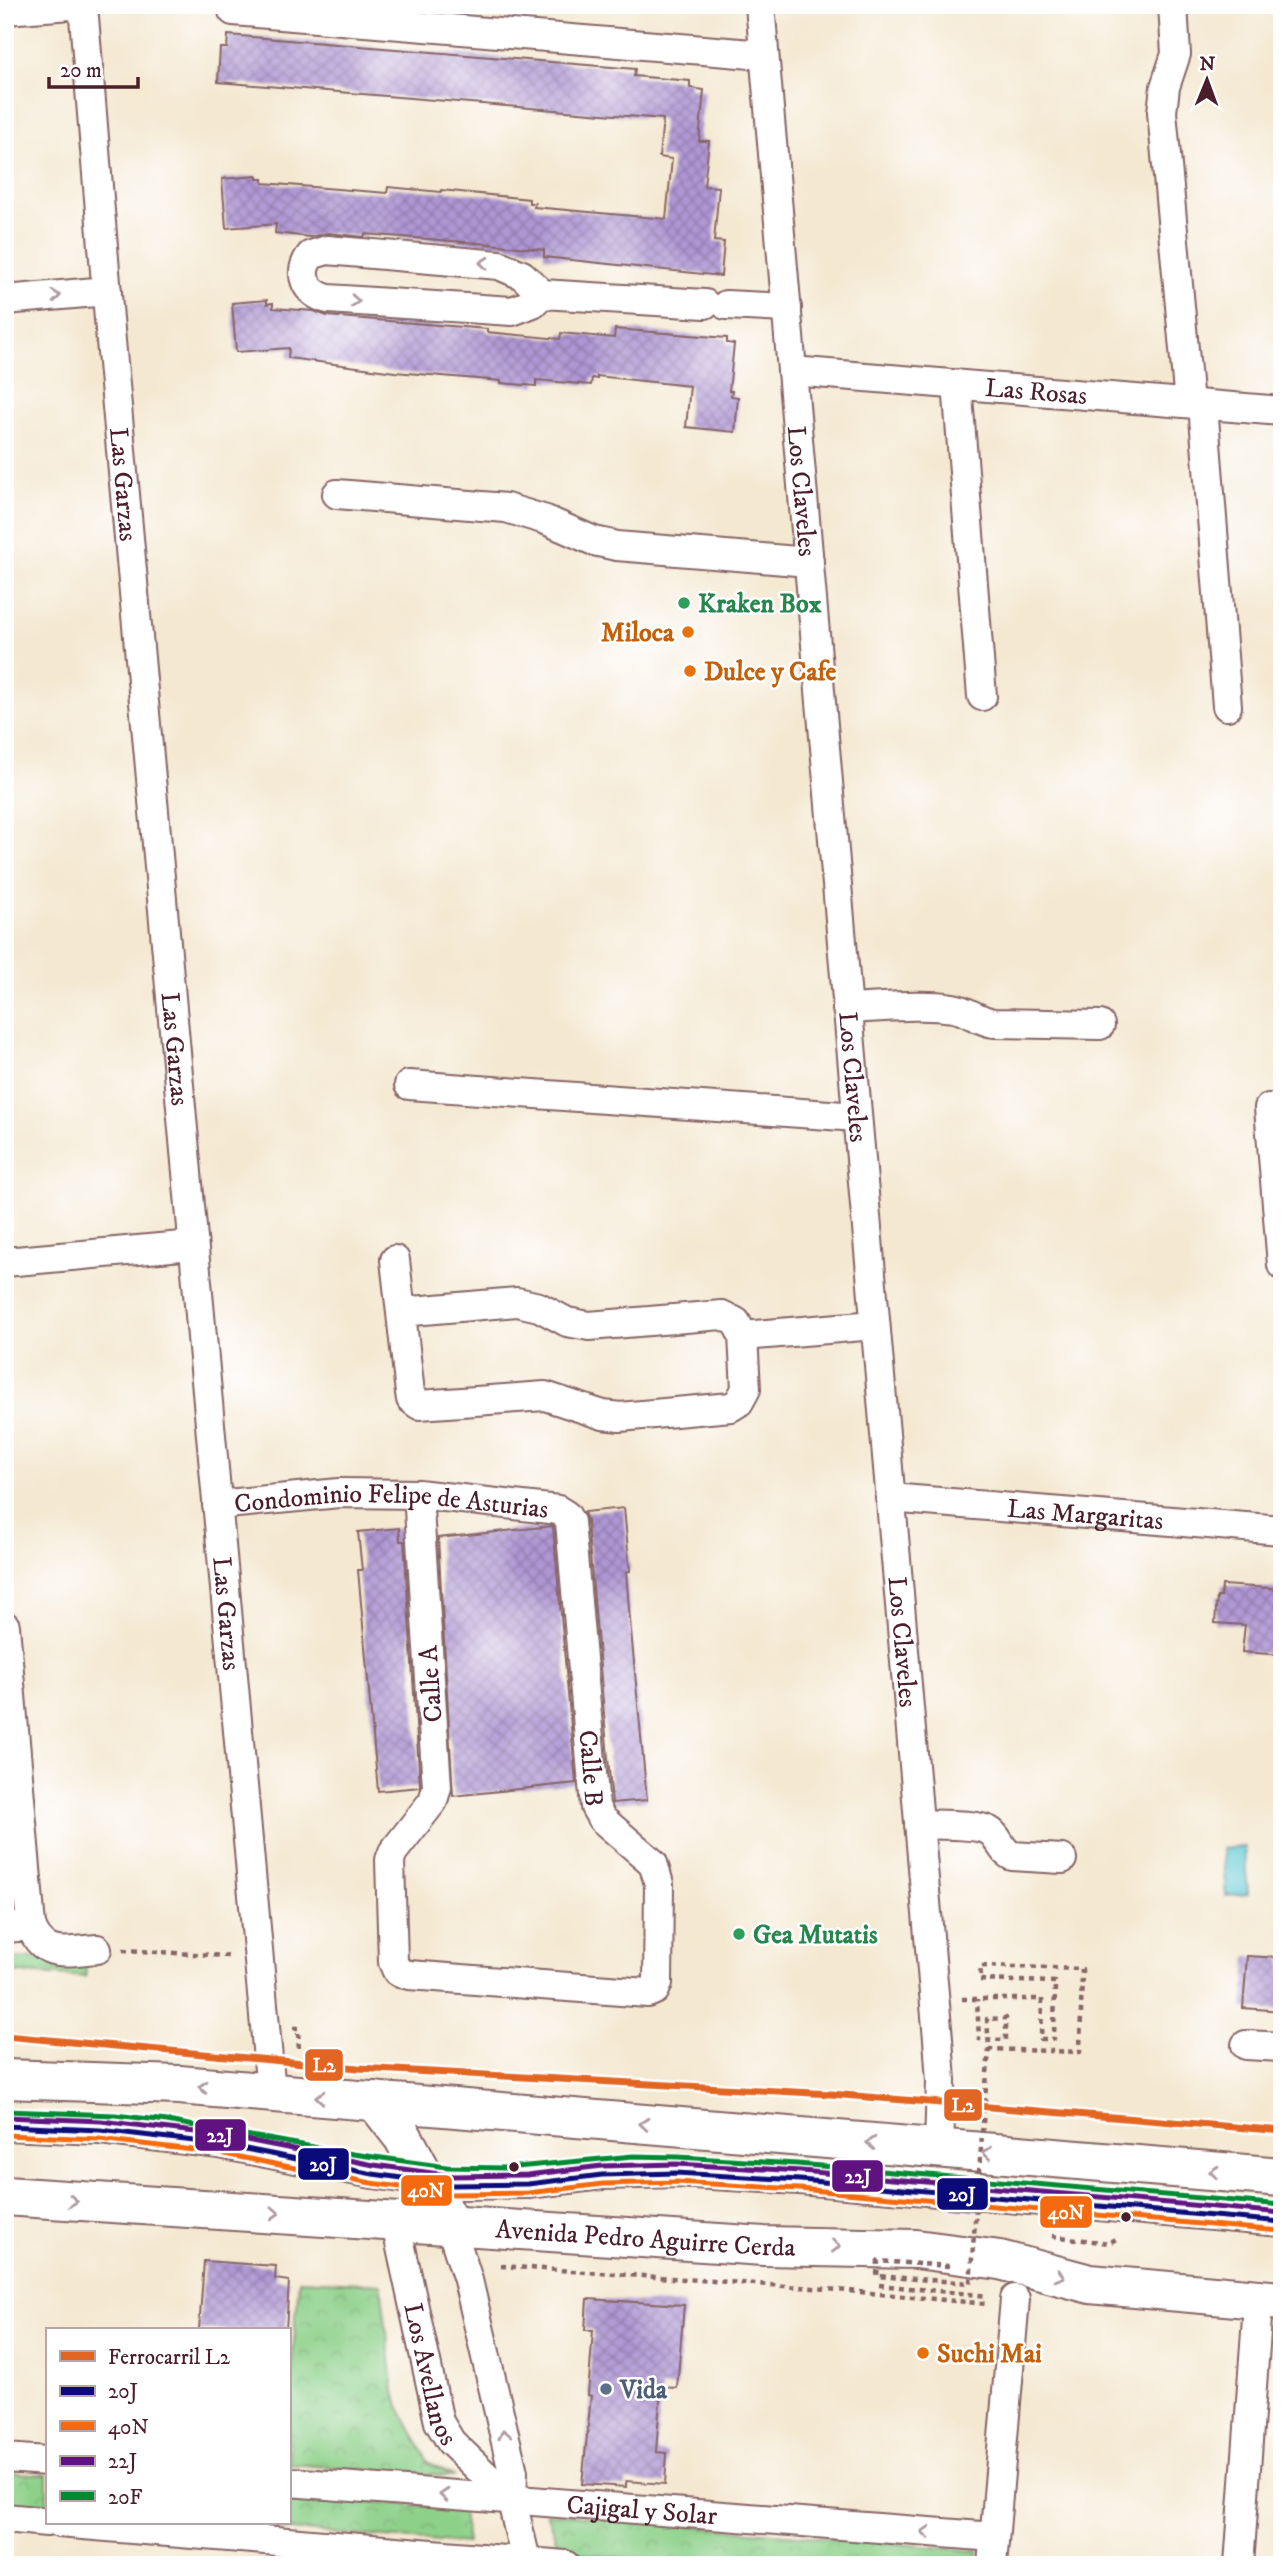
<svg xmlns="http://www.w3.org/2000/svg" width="1287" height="2570" viewBox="0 0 1287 2570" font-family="'IM FELL DW Pica',serif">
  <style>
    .grass { fill: url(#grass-tufts); stroke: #6c785a; stroke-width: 2 }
    .park { fill: url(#park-crowns); stroke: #6c785a; stroke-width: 2 }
    .water { fill: #5bc8d1; stroke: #52747e; stroke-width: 2 }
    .building { fill: url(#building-cross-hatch) }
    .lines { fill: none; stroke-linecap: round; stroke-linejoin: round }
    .minor-casing { stroke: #866565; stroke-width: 32 }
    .highway-casing { stroke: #866565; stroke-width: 42 }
    .path { stroke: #866565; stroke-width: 4.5; stroke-dasharray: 5 5; stroke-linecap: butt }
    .minor { stroke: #fff; stroke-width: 28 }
    .highway { stroke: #fff; stroke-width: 38 }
    .path-bridge { stroke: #866565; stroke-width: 4.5; stroke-dasharray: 5 5; stroke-linecap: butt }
    .bus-1-casing { stroke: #fff; stroke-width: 10 }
    .bus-2-casing { stroke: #fff; stroke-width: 10 }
    .bus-3-casing { stroke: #fff; stroke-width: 10 }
    .bus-4-casing { stroke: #fff; stroke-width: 10 }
    .bus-1 { stroke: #0a0a7a; stroke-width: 5 }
    .bus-2 { stroke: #f56a0f; stroke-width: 5 }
    .bus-3 { stroke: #5f1280; stroke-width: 5 }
    .bus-4 { stroke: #008a32; stroke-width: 5 }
    .rail-1-casing { stroke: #fff; stroke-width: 12 }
    .rail-1 { stroke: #e36523; stroke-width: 7 }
    .oneway { stroke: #ae9aa0 }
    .leisure-dot { fill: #2e9e5b; stroke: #fff; stroke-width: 2.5 }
    .food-dot { fill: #e8710a; stroke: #fff; stroke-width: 2.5 }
    .bus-dot { fill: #4a1f2b; stroke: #fff; stroke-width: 2.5 }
    .service-dot { fill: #5c6f8a; stroke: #fff; stroke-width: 2.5 }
    .labels { text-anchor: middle; stroke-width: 5; stroke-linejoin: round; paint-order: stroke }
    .street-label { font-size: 26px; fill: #4a1f2b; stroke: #fff }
    .leisure-label { font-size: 26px; font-weight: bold; fill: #27864d; stroke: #fff; text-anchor: start }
    .food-label { font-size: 26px; font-weight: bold; fill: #c56008; stroke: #fff; text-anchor: start }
    .service-label { font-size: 26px; font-weight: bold; fill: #4e5e75; stroke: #fff; text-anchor: start }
    .line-badge { stroke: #fff; stroke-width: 2.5 }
    .badge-label { font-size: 19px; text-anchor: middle; font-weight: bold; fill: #fff }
  </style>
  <defs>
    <pattern id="grass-tufts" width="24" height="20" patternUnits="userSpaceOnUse" patternTransform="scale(1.75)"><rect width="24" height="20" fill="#8dd089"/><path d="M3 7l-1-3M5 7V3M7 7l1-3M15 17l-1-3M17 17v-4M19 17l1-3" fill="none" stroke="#7bb276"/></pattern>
    <pattern id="park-crowns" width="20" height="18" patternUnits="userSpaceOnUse" patternTransform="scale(1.75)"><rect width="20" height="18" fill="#8dd089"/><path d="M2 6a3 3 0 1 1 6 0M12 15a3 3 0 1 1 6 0" fill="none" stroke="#7bb276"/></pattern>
    <pattern id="building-cross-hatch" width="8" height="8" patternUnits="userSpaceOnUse" patternTransform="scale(1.75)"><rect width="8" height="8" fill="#b097d4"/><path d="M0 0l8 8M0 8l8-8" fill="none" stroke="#917bac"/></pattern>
  </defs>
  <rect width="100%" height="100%" fill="#fff"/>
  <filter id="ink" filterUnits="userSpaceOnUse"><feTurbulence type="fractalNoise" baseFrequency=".0143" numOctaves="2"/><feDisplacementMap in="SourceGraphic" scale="14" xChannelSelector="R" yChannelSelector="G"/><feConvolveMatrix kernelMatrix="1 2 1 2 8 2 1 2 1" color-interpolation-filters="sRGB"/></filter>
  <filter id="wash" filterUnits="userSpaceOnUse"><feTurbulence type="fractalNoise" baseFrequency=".00686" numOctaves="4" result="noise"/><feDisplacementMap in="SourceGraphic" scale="28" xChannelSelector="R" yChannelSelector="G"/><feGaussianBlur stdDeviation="1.57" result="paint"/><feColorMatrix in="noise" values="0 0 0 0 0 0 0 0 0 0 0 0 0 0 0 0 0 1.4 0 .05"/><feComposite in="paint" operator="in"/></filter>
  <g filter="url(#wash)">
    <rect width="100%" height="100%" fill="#f4e8d1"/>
    <path class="grass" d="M85,1955L86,1977L5,1972V1956L8,1959Z"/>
    <path class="park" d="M299,2280L381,2284L393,2385L399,2406L428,2462L454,2476L289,2464V2403Z
      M5,2472L47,2475V2512L5,2509Z
      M289,2495L461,2509L467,2543L194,2523H289Z
      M546,2513L978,2551L977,2565H714L561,2552Z"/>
    <path class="water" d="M1244,1847L1248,1894L1226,1896L1222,1849Z"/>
    <g id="blocks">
      <path class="building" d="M228,35L635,69L634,76L690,81V88L704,90L699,141H709L704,186L719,187L714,241L724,242L721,276L544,257V250L490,244L365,234L364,237L328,233L310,237L275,233L276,224L226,228L222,179L257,176V179H263V183L387,193L388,187L441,192V190L529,199V203H535L534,207L666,219L672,159L659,157L663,119L218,82L220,48H227Z
        M267,300V304L273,303V308L314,311L327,316L487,329V332L560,339L561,333L614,338L615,329L727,338V343L734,344L729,391H732L731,396L738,397L735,432L686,427L690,386L597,376V379L592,378L591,385L536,380V386L501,383V381L395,372L288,358L289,348L236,352L232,303Z
        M624,1508L630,1571L626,1572L630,1620L647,1800L612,1803L587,1521L584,1512Z
        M553,1526L576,1783L453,1796L438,1538Z
        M399,1528L400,1541H404L420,1785V1787L378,1791L358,1570H362L358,1532Z
        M1222,1585L1282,1589V1655L1242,1652L1245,1625L1215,1623L1217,1597H1221Z
        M1247,1956L1282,1958V2011L1243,2008Z
        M204,2261L276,2266L275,2279L289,2281L286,2330H199Z
        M587,2299L684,2305L677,2388L661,2387L656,2452L667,2453L665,2484L626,2481V2487L582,2484L591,2396L588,2395L593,2330H585Z"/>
    </g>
  </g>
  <g filter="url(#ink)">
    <use href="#blocks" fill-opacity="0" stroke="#866565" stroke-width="2"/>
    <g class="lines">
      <g class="minor-casing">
        <g id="minor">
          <path id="s1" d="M83,5L109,319L271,2092"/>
          <path id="s2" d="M760,5L938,2039L941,2081L939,2149"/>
          <path d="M1173,5L1176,54L1165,87L1162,112L1189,403"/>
          <path d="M5,10L71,5"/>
          <path d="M233,11L764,55"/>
          <path d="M542,294L522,275L499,265L327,250L311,255C296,274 306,293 328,299L512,311L533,303L542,294L705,304"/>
          <path d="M5,300L107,291"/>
          <path d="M726,305L787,308"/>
          <path id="s3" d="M792,371L1282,411"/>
          <path d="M957,384L982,696"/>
          <path d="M1203,405L1227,706"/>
          <path d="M337,494L506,508L546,520L594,541L617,546L809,562"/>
          <path d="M847,1009C880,1008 920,1003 953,1008C967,1010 979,1021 994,1023L1100,1025"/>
          <path d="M409,1085L857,1117"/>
          <path d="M1269,1108L1282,1265"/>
          <path d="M395,1260L410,1393L411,1399L419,1405L545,1396L603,1415L620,1417L731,1407L739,1402L746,1389L743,1336L736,1322L722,1315L589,1326L567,1322L539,1307L517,1302L401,1312"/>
          <path d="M5,1262L193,1245"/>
          <path d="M743,1336L875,1325"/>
          <path id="s4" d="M890,1498L1282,1530"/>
          <path id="s5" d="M217,1505L339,1493L418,1494L558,1510L566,1515L570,1522L595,1807L602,1819L653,1863L659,1884L658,1983L655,1990L648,1993L409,1975L397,1971L393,1962L390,1860L393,1852L433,1801L437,1787L418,1494"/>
          <path d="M5,1626L31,1926"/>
          <path d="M919,1824C934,1825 980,1823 991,1832C1000,1839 1001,1851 1012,1856L1062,1859"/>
          <path d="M5,1928L31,1926C43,1960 68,1951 97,1949"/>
          <path d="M1246,2045L1282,2047"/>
          <path d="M5,2126L100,2130L220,2144L373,2174L453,2185L528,2184L602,2175L676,2173L800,2180L1282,2222"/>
          <path id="s6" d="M395,2220L439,2422L451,2442L512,2501"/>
          <path d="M450,2224L468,2280L513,2472L512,2501L527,2565"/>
          <path d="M5,2458L47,2461"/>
          <path id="s7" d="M289,2482L994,2537"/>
          <path d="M5,2518L47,2522"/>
          <path d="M59,2523L565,2565"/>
          <path d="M992,2565L1015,2299"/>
          <path d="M1239,2565L1257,2318"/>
        </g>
      </g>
      <g class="highway-casing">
        <g id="highway">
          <path d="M5,2079L179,2085L1282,2177"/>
          <path d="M375,2101L403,2137L450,2224"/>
          <path id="s8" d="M5,2196L764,2246L916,2249L1000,2260L1090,2284L1282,2301"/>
        </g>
      </g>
      <path class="path" d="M123,1950L228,1956
        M962,1999H1042L1041,2039H1054L1055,1982L980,1980L981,1966L1082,1969L1080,2052L989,2049L987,2019L1006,2018V2040L979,2039L977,1999
        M293,2028H298L299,2053
        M1052,2236L1109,2243L1118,2238
        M501,2266L827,2289L988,2304
        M879,2285L988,2296"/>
      <use href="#minor" class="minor"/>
      <use href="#highway" class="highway"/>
      <path class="path-bridge" d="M949,2266L878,2261L877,2276L970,2283L989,2049"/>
      <g class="bus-1-casing">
        <path id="bus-1" d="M5,2126L100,2130L220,2144L373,2174L453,2185L528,2184L602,2175L676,2173L800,2180L1282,2222"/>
      </g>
      <g class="bus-2-casing">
        <path id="bus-2" d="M5,2135L99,2139L219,2153L371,2183L452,2194L528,2193L603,2184L676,2182L799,2189L1281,2231"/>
      </g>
      <g class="bus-3-casing">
        <path id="bus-3" d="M5,2117L101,2121L221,2135L374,2165L454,2176L527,2175L602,2166L676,2164L801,2171L1282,2213"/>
      </g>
      <g class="bus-4-casing">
        <path id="bus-4" d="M5,2111L115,2115L167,2121L353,2154L447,2167L506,2168L633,2156L678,2157L797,2164L1282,2205"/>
      </g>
      <use href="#bus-1" class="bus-1"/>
      <use href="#bus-2" class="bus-2"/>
      <use href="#bus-3" class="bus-3"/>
      <use href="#bus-4" class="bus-4"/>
      <g class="rail-1-casing">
        <path id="rail-1" d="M5,2036L358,2068L831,2094L1282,2131"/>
      </g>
      <use href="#rail-1" class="rail-1"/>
    </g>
    <defs><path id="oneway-chevron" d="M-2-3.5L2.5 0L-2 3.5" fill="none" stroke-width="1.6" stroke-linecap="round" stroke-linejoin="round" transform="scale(1.75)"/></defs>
    <g class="oneway">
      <use href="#oneway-chevron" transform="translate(484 263) rotate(-175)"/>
      <use href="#oneway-chevron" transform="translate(56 296) rotate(-5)"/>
      <use href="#oneway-chevron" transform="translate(355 301) rotate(4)"/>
      <use href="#oneway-chevron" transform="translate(203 2087) rotate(-175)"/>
      <use href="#oneway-chevron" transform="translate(320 2097) rotate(-175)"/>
      <use href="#oneway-chevron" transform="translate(644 2124) rotate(-175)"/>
      <use href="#oneway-chevron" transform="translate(871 2143) rotate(-175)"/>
      <use href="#oneway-chevron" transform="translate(987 2153) rotate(-175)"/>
      <use href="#oneway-chevron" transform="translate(1214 2172) rotate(-175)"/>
      <use href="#oneway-chevron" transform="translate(73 2201) rotate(4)"/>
      <use href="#oneway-chevron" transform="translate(275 2213) rotate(3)"/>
      <use href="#oneway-chevron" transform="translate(836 2246) rotate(1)"/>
      <use href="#oneway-chevron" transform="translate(1060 2276) rotate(15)"/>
      <use href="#oneway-chevron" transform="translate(504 2434) rotate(-103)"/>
      <use href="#oneway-chevron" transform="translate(444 2495) rotate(-175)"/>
      <use href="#oneway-chevron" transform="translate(926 2532) rotate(-176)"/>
    </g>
  </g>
  <g class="leisure-dot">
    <circle cx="684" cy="603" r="7"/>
    <circle cx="739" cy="1934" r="7"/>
  </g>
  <g class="food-dot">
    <circle cx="688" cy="632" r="7"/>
    <circle cx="690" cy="671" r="7"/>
    <circle cx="923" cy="2353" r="7"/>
  </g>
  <g class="bus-dot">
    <circle cx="514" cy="2167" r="6"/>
    <circle cx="1126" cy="2217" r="6"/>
  </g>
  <circle class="service-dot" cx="606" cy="2389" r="7"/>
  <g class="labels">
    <g class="street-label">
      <text dy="9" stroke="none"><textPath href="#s3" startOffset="245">Las Rosas</textPath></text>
      <text dy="9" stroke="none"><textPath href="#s1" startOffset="481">Las Garzas</textPath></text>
      <text dy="9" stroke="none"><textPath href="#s2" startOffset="488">Los Claveles</textPath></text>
      <text dy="9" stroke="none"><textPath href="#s1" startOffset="1048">Las Garzas</textPath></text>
      <text dy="9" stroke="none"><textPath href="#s2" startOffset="1076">Los Claveles</textPath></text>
      <text dy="9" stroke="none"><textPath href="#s5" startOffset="175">Condominio Felipe de Asturias</textPath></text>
      <text dy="9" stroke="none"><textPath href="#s4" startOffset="196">Las Margaritas</textPath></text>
      <text dy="9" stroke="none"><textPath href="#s1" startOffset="1615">Las Garzas</textPath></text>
      <text dy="9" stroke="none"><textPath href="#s2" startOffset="1643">Los Claveles</textPath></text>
      <text transform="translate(430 1684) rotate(-94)" y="9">Calle A</text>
      <text dy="9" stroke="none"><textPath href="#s5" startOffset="607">Calle B</textPath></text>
      <text dy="9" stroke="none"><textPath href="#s8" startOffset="642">Avenida Pedro Aguirre Cerda</textPath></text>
      <text dy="9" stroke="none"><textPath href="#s6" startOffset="158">Los Avellanos</textPath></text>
      <text dy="9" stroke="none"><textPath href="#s7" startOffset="354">Cajigal y Solar</textPath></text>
    </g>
    <g class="leisure-label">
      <text x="698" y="612">Kraken Box</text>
      <text x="753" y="1943">Gea Mutatis</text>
    </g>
    <g class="food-label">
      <text x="674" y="641" text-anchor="end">Miloca</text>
      <text x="704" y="680">Dulce y Cafe</text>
      <text x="937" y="2362">Suchi Mai</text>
    </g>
    <g class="service-label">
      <text x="620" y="2398">Vida</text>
    </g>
  </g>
  <g class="line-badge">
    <rect x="304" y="2048" width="40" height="34" rx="7" fill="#e36523"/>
    <rect x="943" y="2088" width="40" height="34" rx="7" fill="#e36523"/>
    <rect x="194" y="2118" width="53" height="34" rx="7" fill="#5f1280"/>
    <rect x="297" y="2147" width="53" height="34" rx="7" fill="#0a0a7a"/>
    <rect x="831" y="2159" width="53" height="34" rx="7" fill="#5f1280"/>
    <rect x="400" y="2174" width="53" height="33" rx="7" fill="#f56a0f"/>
    <rect x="936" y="2177" width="53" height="34" rx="7" fill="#0a0a7a"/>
    <rect x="1039" y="2195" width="54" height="34" rx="7" fill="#f56a0f"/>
  </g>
  <g class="badge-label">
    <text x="324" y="2072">L2</text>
    <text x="963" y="2112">L2</text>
    <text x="220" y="2142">22J</text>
    <text x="323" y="2171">20J</text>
    <text x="858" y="2183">22J</text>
    <text x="426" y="2197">40N</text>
    <text x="962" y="2201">20J</text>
    <text x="1066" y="2219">40N</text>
  </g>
  <rect width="1287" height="2570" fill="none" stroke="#fff" stroke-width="28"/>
  <rect x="46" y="2328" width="245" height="196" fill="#ffffff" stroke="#b7a5aa" stroke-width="2"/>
  <rect x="60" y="2351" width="35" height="10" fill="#e36523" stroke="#b7a5aa" stroke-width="2"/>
  <text x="108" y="2364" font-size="21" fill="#4a1f2b">Ferrocarril L2</text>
  <rect x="60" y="2386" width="35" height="10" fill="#0a0a7a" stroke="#b7a5aa" stroke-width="2"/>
  <text x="108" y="2398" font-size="21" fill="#4a1f2b">20J</text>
  <rect x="60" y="2421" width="35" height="10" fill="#f56a0f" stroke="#b7a5aa" stroke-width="2"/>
  <text x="108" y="2434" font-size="21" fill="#4a1f2b">40N</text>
  <rect x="60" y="2456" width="35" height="10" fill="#5f1280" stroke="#b7a5aa" stroke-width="2"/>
  <text x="108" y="2468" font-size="21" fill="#4a1f2b">22J</text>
  <rect x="60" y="2491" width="35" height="10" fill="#008a32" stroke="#b7a5aa" stroke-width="2"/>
  <text x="108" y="2504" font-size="21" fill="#4a1f2b">20F</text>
  <g transform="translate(1207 80) rotate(1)" stroke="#ffffff" stroke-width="5" paint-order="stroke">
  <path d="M0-5L12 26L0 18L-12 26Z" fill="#4a1f2b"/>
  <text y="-10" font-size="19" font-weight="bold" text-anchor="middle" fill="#4a1f2b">N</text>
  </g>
  <path d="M49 77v10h89v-10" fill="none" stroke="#4a1f2b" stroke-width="3.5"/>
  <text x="60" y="77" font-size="21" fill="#4a1f2b" stroke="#ffffff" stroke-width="5" paint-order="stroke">20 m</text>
</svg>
